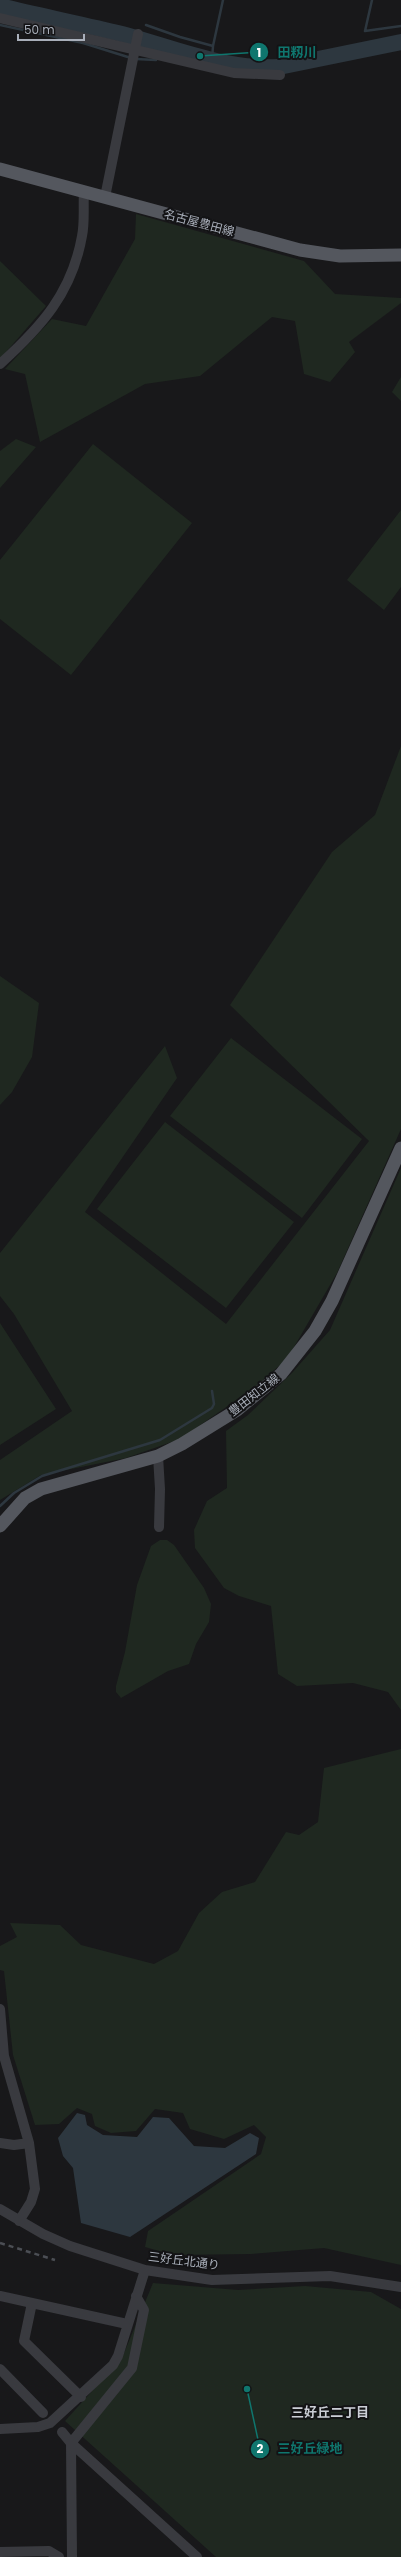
<svg xmlns="http://www.w3.org/2000/svg" width="401" height="2557" viewBox="0 0 401 2557" font-family="Poppins,'Noto Sans JP',sans-serif">
  <style>
    .green { fill: #1f2820 }
    .water { fill: #2d373f }
    .lines { fill: none; stroke-linecap: round; stroke-linejoin: round }
    .stream { stroke: #2d373f; stroke-width: 2.5 }
    .river { stroke: #2d373f; stroke-width: 16 }
    .minor { stroke: #393a3f; stroke-width: 10 }
    .major { stroke: #54575e; stroke-width: 13 }
    .rail { stroke: #4b4e54; stroke-width: 2.5; stroke-dasharray: 5 4; stroke-linecap: butt }
    .labels { text-anchor: middle; stroke-width: 4; stroke-linejoin: round; paint-order: stroke }
    .street-label { font-size: 12px; fill: #a9afba; stroke: #131315 }
    .neighbourhood-label { font-size: 13px; font-weight: bold; fill: #cbced6; stroke: #131315 }
    .leader { fill: none; stroke: #0f766e; stroke-width: 1.5 }
    .callout-dot { fill: #0f766e; stroke: #131315; stroke-width: 1.5 }
    .mark-label { font-size: 12px; text-anchor: middle; font-weight: bold; fill: #fff }
    .callout-label { font-size: 13px; text-anchor: middle; font-weight: bold; fill: #0f766e; stroke: #131315; stroke-width: 4; stroke-linejoin: round; paint-order: stroke }
  </style>
  <rect width="100%" height="100%" fill="#18181a"/>
  <path class="green" d="M136,214L304,261L335,294L401,298V303L349,342L355,352L330,382L304,374L295,321L272,317L200,376L145,384L40,442L25,374L5,369L52,319L86,326L135,239Z
    M0,261L46,306L0,359Z
    M401,377V401L392,392Z
    M16,439L36,447L0,488V451Z
    M93,444L192,523L71,675L0,619V560Z
    M401,510V587L384,610L347,580Z
    M401,746V1129L337,1273L287,1359L251,1390L180,1439L126,1458L41,1475L0,1500V1460L72,1411L14,1314L0,1296V1253L165,1046L177,1078L85,1212L226,1324L369,1141L230,1005L332,852L375,815Z
    M0,976L39,1003L32,1057L12,1092L0,1105Z
    M231,1038L362,1139L302,1218L170,1116Z
    M165,1122L294,1222L226,1308L97,1209Z
    M401,1168V1710L388,1692L353,1683L297,1686L278,1674L271,1606L239,1596L224,1588L195,1548L194,1530L207,1501L227,1488L226,1431L248,1415L292,1373L330,1330Z
    M0,1323L56,1409L0,1445Z
    M160,1540H167L174,1545L204,1588L211,1604L209,1622L196,1644L189,1664L168,1671L121,1698L116,1692V1686L125,1652L137,1585L151,1546Z
    M401,1749V2265L324,2248L251,2254L173,2255L145,2247L148,2231L261,2154L266,2137L254,2125L224,2139L190,2129L183,2113L155,2109L136,2131L111,2133L95,2126L92,2114L77,2108L59,2124L35,2125L13,2055L4,1971L0,1970V1946L17,1937L10,1923L60,1925L81,1945L154,1964L178,1951L199,1913L222,1892L255,1882L286,1832L299,1835L318,1822L324,1768Z
    M153,2283L238,2290L305,2286L371,2292L401,2309V2557H216L65,2421L122,2358Z"/>
  <path class="water" d="M77,2113L85,2115L87,2125L103,2135L137,2137L153,2117L169,2118L194,2146L225,2148L250,2133L259,2138L256,2154L130,2237L81,2223L73,2168L63,2156L58,2138Z"/>
  <g class="lines">
    <path class="stream" d="M372,0L365,31L401,26
      M0,25L83,43L131,58
      M146,25L180,37L213,46
      M157,53L159,45
      M136,59L156,60V57
      M212,60L213,46L223,0
      M0,1506L14,1493L42,1476L160,1440L212,1408L214,1404L212,1391"/>
    <path class="river" d="M0,6C40,16 81,24 122,34C174,48 224,70 279,67L401,42"/>
    <path class="minor" d="M0,18L234,73L280,75
      M105,197L138,34
      M0,364C41,327 72,293 82,236C85,222 83,206 84,191
      M158,1456L160,1489L159,1527
      M0,2009L4,2056L29,2143L35,2189L31,2202L19,2221
      M0,2143L14,2145L29,2143
      M0,2209L43,2234L70,2246L145,2270L212,2280L330,2276L401,2287
      M0,2296L32,2303
      M0,2369L43,2413
      M81,2397L24,2341L32,2303L127,2324
      M0,2429L38,2427L50,2423L113,2365L118,2356L145,2270
      M62,2432L71,2443L197,2557
      M0,2552L49,2551L59,2557
      M72,2557L71,2443L132,2368L144,2310L136,2296"/>
    <path class="major" d="M0,169L300,250L340,256L401,255
      M0,1526L25,1498L41,1489L158,1456L182,1444L237,1410L281,1374L315,1331L332,1301L401,1148"/>
    <path class="rail" d="M0,2243L55,2260"/>
  </g>
  <g class="labels">
    <g class="street-label">
      <text transform="translate(199 223) rotate(15)" y="4">名古屋豊田線</text>
      <text transform="translate(254 1395) rotate(-38)" y="4">豊田知立線</text>
      <text transform="translate(184 2261) rotate(7)" y="4">三好丘北通り</text>
    </g>
    <g class="neighbourhood-label">
      <text x="330" y="2417">三好丘二丁目</text>
    </g>
  </g>
  <path class="leader" d="M200 56L259 52M247 2389L260 2449"/>
  <g class="callout-dot">
    <circle cx="200" cy="56" r="4"/>
    <circle cx="247" cy="2389" r="4"/>
    <circle cx="259" cy="52" r="10"/>
    <circle cx="260" cy="2449" r="10"/>
  </g>
  <g class="mark-label">
    <text x="259" y="57">1</text>
    <text x="260" y="2453">2</text>
  </g>
  <g class="callout-label">
    <text x="297" y="57">田籾川</text>
    <text x="310" y="2453">三好丘緑地</text>
  </g>
  <path d="M18 34v6h66v-6" fill="none" stroke="#a9afba" stroke-width="2"/>
  <text x="24" y="34" font-size="12" fill="#a9afba" stroke="#131315" stroke-width="3" paint-order="stroke">50 m</text>
</svg>
